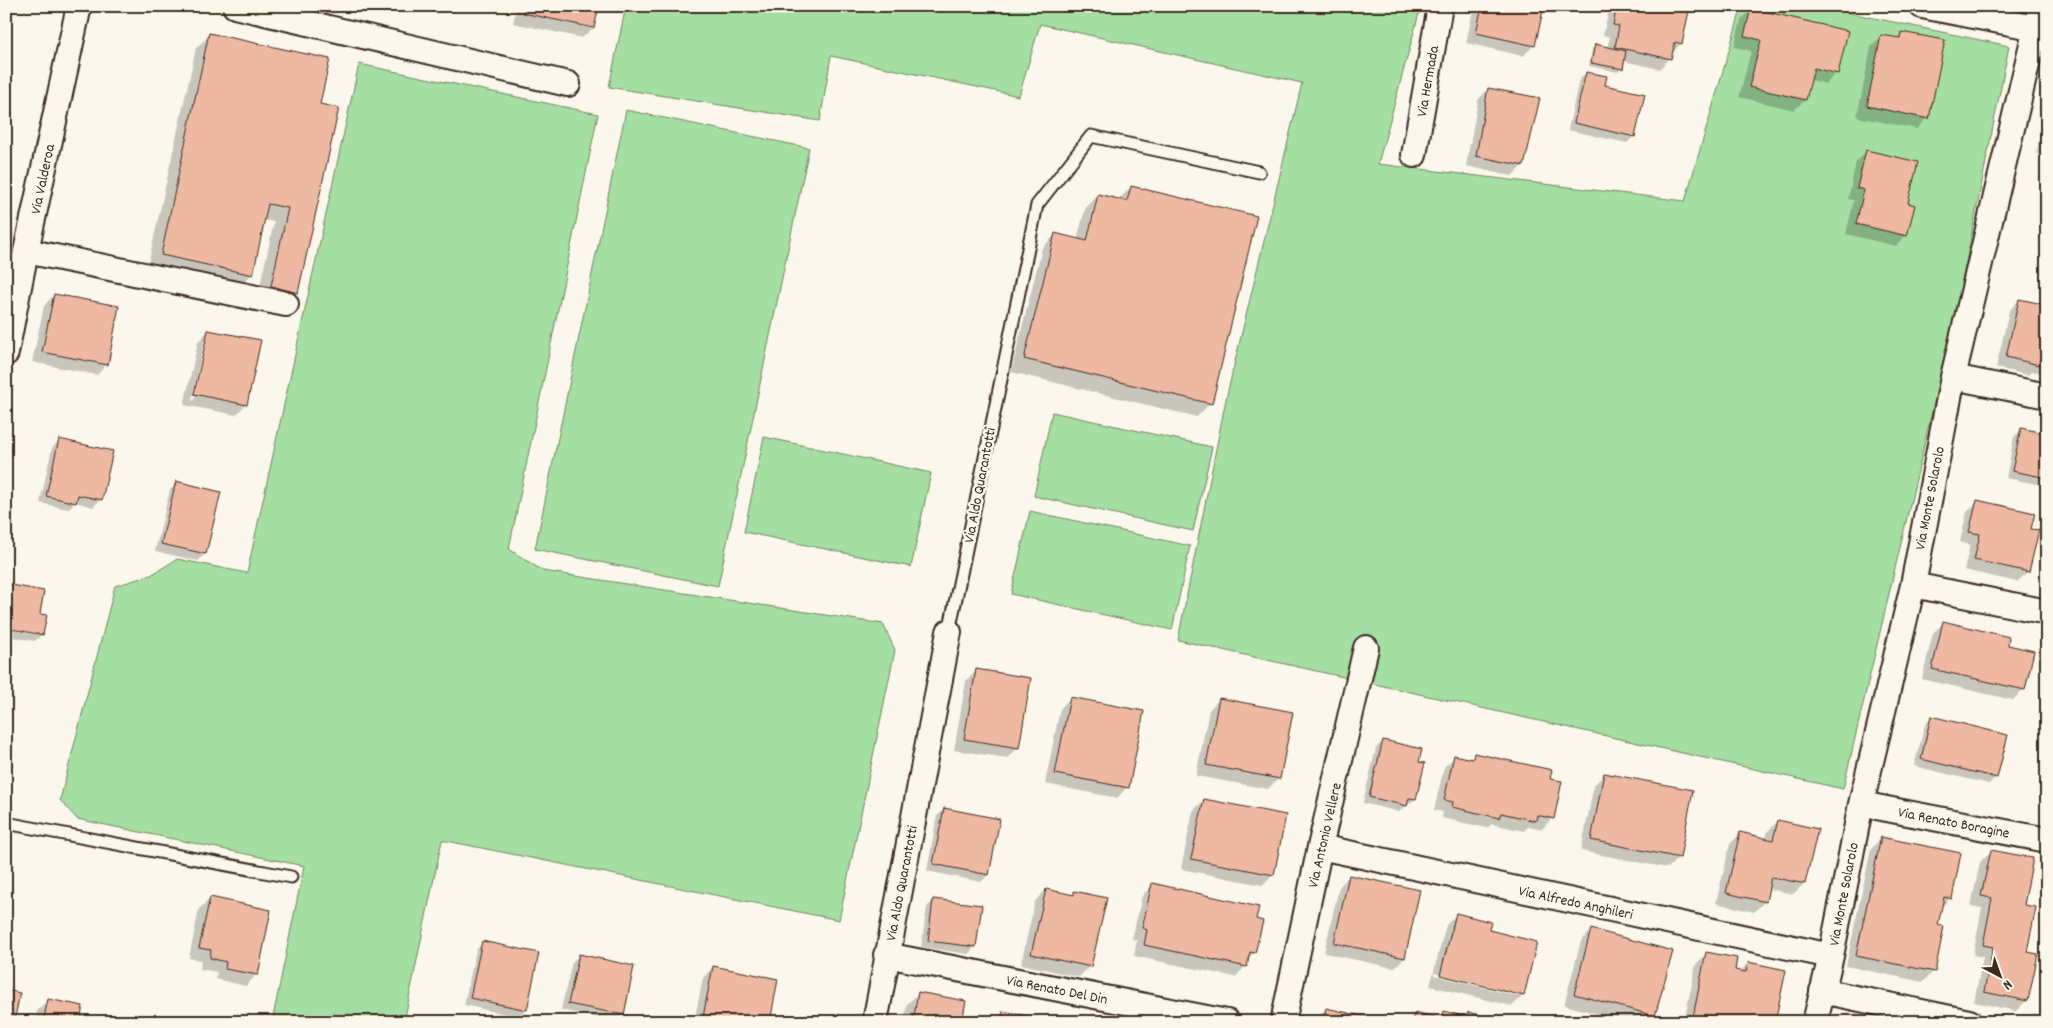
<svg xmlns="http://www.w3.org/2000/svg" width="2053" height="1028" viewBox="0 0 2053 1028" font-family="Dekko,sans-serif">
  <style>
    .green { fill: #a5dea3; stroke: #708460 }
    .shadow { fill: #0003; fill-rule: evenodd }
    .building { fill: #eeb8a2; stroke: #3b2a1e }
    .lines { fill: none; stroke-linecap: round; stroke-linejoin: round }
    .service-casing { stroke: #3b2a1e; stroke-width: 15 }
    .minor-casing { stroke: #3b2a1e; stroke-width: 28 }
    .service { stroke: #fbf7ec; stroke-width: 11 }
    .minor { stroke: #fbf7ec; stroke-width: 24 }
    .labels { text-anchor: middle; stroke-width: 5; stroke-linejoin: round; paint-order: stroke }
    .street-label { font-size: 15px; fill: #3b2a1e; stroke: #fbf7ec }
  </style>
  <rect width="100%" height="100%" fill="#fbf7ec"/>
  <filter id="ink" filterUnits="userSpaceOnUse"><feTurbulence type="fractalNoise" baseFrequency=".02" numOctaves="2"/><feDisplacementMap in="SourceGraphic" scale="10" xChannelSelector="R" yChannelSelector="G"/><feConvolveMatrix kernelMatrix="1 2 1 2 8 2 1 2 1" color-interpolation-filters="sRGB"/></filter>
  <g filter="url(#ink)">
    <path class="green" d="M626,6H1421L1378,164L1685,201L1742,6H1816L2009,46L1959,297L1843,789L1178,640L1226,399L1302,83L1040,24L1019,96L831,56L820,121L609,87Z
      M359,64L598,114L509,549L543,571L883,624L895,650L839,920L442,840L404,1022H272L304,866L77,819L60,800L115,586L151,575L177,559L247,573Z
      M626,110L809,148L718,586L535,549Z
      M1052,412L1212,447L1193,531L1034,496Z
      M764,437L931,473L911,567L744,532Z
      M1030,511L1190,546L1172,630L1011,594Z"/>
    <path class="shadow" d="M517,6H597L593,28L582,38L513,23Z
      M1474,6H1542L1534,45L1523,56L1466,43Z
      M1610,6H1689L1681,43L1660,69L1623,61L1621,69L1618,72L1589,66L1592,49L1595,46L1607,48L1610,37L1603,35Z
      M1752,9L1836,73L1826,84L1810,80L1805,100L1794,110L1739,97L1751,51L1734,47L1741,20Z
      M1902,33L1927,118L1917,129L1857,117L1871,47L1882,36L1896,39Z
      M210,35L318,105L297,292L283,306L257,300L274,222L263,220L251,275L238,289L147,269L196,48Z
      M1586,73L1604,86L1634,136L1627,143L1568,130L1579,80Z
      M1488,89L1523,165L1512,176L1466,166L1478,100Z
      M2047,104V156L2036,154Z
      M1867,151L1906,204V235L1896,246L1846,234L1854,200L1848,199L1856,162Z
      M1131,187L1210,403L1197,417L1011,372L1042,248L1055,235L1077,240L1085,209L1098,195L1118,200Z
      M54,295L107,364L97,375L32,362L44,306Z
      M2019,300L2047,307V374L2032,371L2028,375L1996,368L2009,311Z
      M208,331L246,404L236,415L184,405L198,342ZM204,341H207L194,401L192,400Z
      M2021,430L2047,435V486L2006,478L2014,437Z
      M59,441L100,500L93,507L75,502L68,509L40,503L52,448Z
      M177,483L205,554L198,561L155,551L170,490Z
      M1978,501L2028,572L2017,582L1964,570L1970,545L1960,542L1967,512Z
      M38,615L42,634L35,641L6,636V629L38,635Z
      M1943,623L2006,646L2033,652L2023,690L2013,700L1922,679L1933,633Z
      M977,670L1018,748L1007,758L954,750L966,681Z
      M1070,698L1127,787L1117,798L1045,784L1060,709Z
      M1219,699L1291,713L1278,779L1268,789L1196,776L1209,710Z
      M1932,718L1996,777L1989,784L1914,766L1925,725Z
      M1383,741L1418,763L1415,799L1399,812L1363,803L1376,748Z
      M1475,755L1549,780L1552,818L1542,829L1529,826L1524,831L1492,824L1487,828L1442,818L1443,812L1434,810L1444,767L1455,757L1469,760Z
      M1605,774L1679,857L1668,868L1581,851L1594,785Z
      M1204,800L1285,816L1273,875L1262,885L1181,869L1193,811Z
      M944,809L988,875L981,882L927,871L937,816Z
      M1778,821L1816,830L1804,884L1793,894L1768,889L1765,901L1754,912L1716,903L1730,844L1740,834L1766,839L1767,832Z
      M1881,838L1950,898L1940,909L1936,926L1934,971L1923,982L1846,966L1871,849Z
      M1991,851L2022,906L2027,1000L2016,1011L1974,1002L1983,957L1973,955L1982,908L1971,906L1980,862Z
      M1349,876L1404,958L1394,968L1324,953L1339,887Z
      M1152,885L1255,920L1254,953L1247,959L1245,967L1235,977L1134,956L1137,940L1132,939L1142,896Z
      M1046,890L1071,896L1075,892L1090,966L1079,977L1021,964L1035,901Z
      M210,899L270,911L256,975L246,986L215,979L217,972L200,969L201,960L189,958L199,909Z
      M934,900L975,947L968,954L921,947L927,907Z
      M1456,915L1488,931L1523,996L1512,1006L1430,986L1446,925ZM1434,973L1517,993V996L1434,975Z
      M1592,930L1654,1016L1648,1022H1627L1564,1005L1581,941Z
      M483,943L526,1010L519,1017L464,1005L476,950Z
      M1707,953L1734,971L1740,972L1748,963L1774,1022H1684L1696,964Z
      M579,955L622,1015L615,1022L561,1010L572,962Z
      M713,967L768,1022H694L703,978Z
      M918,994L961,1022H904L907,1004Z
      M48,1000L79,1017L102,1022H35L37,1011Z
      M1326,1009L1374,1022H1318L1319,1016Z
      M1444,1012L1463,1018L1468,1013L1500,1022H1406L1415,1013L1437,1019Z
      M1004,1013L1044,1022H995Z"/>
    <path class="building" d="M525,6H599L594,28L523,13Z
      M1482,6H1544L1535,46L1476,33Z
      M1617,6H1690L1682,44L1675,42L1671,59L1615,47L1619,26L1613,25Z
      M1751,8L1848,31L1838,74L1814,68L1806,100L1749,87L1761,40L1744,36Z
      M1901,32L1945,40L1929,119L1867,106L1881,35L1900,38Z
      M209,33L330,59L320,104L339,108L298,293L271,286L288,208L268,204L253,275L161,255Z
      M1595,44L1626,51L1623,69L1591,63Z
      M1586,72L1607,76L1605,85L1645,94L1635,137L1574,123Z
      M1488,88L1540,98L1524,166L1476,156Z
      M1866,150L1918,162L1908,203L1915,205L1907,236L1856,224L1864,190L1857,188Z
      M1131,186L1257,216L1212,404L1024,359L1055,233L1087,241L1098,194L1127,201Z
      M54,294L119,306L108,365L42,352Z
      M2019,299L2047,305V361L2040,360L2039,365L2006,357Z
      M208,330L261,340L247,405L194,394Z
      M2021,428L2047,434V478L2012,471Z
      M59,439L113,451L102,500L78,495L76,503L46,496Z
      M176,481L221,492L206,554L161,544Z
      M1977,500L2035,513L2031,529L2039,530L2029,572L1974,560L1980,534L1969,532Z
      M6,584L44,591L40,614L47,615L43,635L6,628Z
      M1943,621L2009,637L2008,645L2034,651L2025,690L1932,669Z
      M976,669L1031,678L1019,748L964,739Z
      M1070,697L1144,711L1129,788L1055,774Z
      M1219,698L1293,712L1280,779L1206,765Z
      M1931,716L2008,735L1997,778L1921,759Z
      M1383,740L1422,749L1419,762L1425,763L1416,799L1409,798L1407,806L1369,797Z
      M1474,753L1552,770L1550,779L1562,781L1554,819L1537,815L1536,821L1501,813L1499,818L1452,807L1453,802L1444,800L1454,755L1473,759Z
      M1604,773L1693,790L1680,858L1591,840Z
      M1204,799L1286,815L1274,875L1191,859Z
      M944,808L1000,819L989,875L933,864Z
      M1778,820L1818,829L1805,884L1771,877L1766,902L1726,893L1740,832L1773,840Z
      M1881,837L1961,853L1952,899L1944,897L1938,925L1944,926L1935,972L1856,956Z
      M1991,850L2033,858L2024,905L2036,907L2027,952L2038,954L2028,1001L1984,992L1993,947L1983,945L1992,898L1981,896Z
      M1349,875L1420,890L1405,958L1334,943Z
      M1152,883L1259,907L1256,919L1263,921L1255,953L1250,952L1247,967L1144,945L1147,930L1142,928Z
      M1046,889L1074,895V891L1107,898L1091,967L1031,954Z
      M210,897L271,910L258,975L225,969L226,962L210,958L211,950L199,948Z
      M933,899L982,905L976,947L928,941Z
      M1456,913L1491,922L1489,930L1537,942L1524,996L1440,975Z
      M1591,929L1673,951L1655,1016L1574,994Z
      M482,941L539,953L527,1010L470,998Z
      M1706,952L1737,958L1735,970L1746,972L1748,962L1786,970L1775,1022H1692Z
      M579,954L634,966L624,1015L568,1004Z
      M713,966L778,979L770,1022H702Z
      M6,990L20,993L14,1022H6Z
      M918,992L966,1001L962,1022H913Z
      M48,999L83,1006L81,1016L108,1022H43Z
      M1326,1008L1376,1019L1375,1022H1323Z
      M1003,1011L1046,1020V1022H1001Z
      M1444,1011L1466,1017L1468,1012L1503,1021L1412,1022L1415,1012L1442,1019Z"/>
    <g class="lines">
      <g class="service-casing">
        <path id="service" d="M949,632L1037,205L1091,136L1259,172
          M6,823L291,877"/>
      </g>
      <g class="minor-casing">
        <path id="minor" d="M235,6L568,84
          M1922,6L2047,30
          M1414,155L1440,6
          M26,251L286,304
          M6,353L26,251L79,6
          M1953,377L2047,396
          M1913,585L2047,612
          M1861,804L2047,840
          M1320,847L1831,956
          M886,955L1227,1022
          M1822,991L1969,1022
          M875,1022L949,632
          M1283,1022L1320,847L1366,648
          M1815,1022L1831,956L1861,804L1913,585L1953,377L2041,6"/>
      </g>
      <use href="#service" class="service"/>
      <use href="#minor" class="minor"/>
    </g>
  </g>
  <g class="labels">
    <g class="street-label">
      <text transform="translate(1427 81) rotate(-80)" y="5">Via Hermada</text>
      <text transform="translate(42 179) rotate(-78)" y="5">Via Valderoa</text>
      <text transform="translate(979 485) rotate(-79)" y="5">Via Aldo Quarantotti</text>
      <text transform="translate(1929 498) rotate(-79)" y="5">Via Monte Solarolo</text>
      <text transform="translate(1954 822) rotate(11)" y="5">Via Renato Boragine</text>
      <text transform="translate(1324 835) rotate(-77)" y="5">Via Antonio Vellere</text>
      <text transform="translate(901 883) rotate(-79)" y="5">Via Aldo Quarantotti</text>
      <text transform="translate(1843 894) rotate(-79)" y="5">Via Monte Solarolo</text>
      <text transform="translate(1576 902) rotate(12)" y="5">Via Alfredo Anghileri</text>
      <text transform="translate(1057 989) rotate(11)" y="5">Via Renato Del Din</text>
    </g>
  </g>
  <rect width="2053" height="1028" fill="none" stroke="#fbf7ec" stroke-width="25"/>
  <rect x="12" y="12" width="2028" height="1003" fill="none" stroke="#3b2a1e" stroke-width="2" filter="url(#ink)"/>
  <g transform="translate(2000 976) rotate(139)" stroke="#fbf7ec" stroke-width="4" paint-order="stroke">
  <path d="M0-4L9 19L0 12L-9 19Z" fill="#3b2a1e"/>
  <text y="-8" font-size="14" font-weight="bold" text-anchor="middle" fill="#3b2a1e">N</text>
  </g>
</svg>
